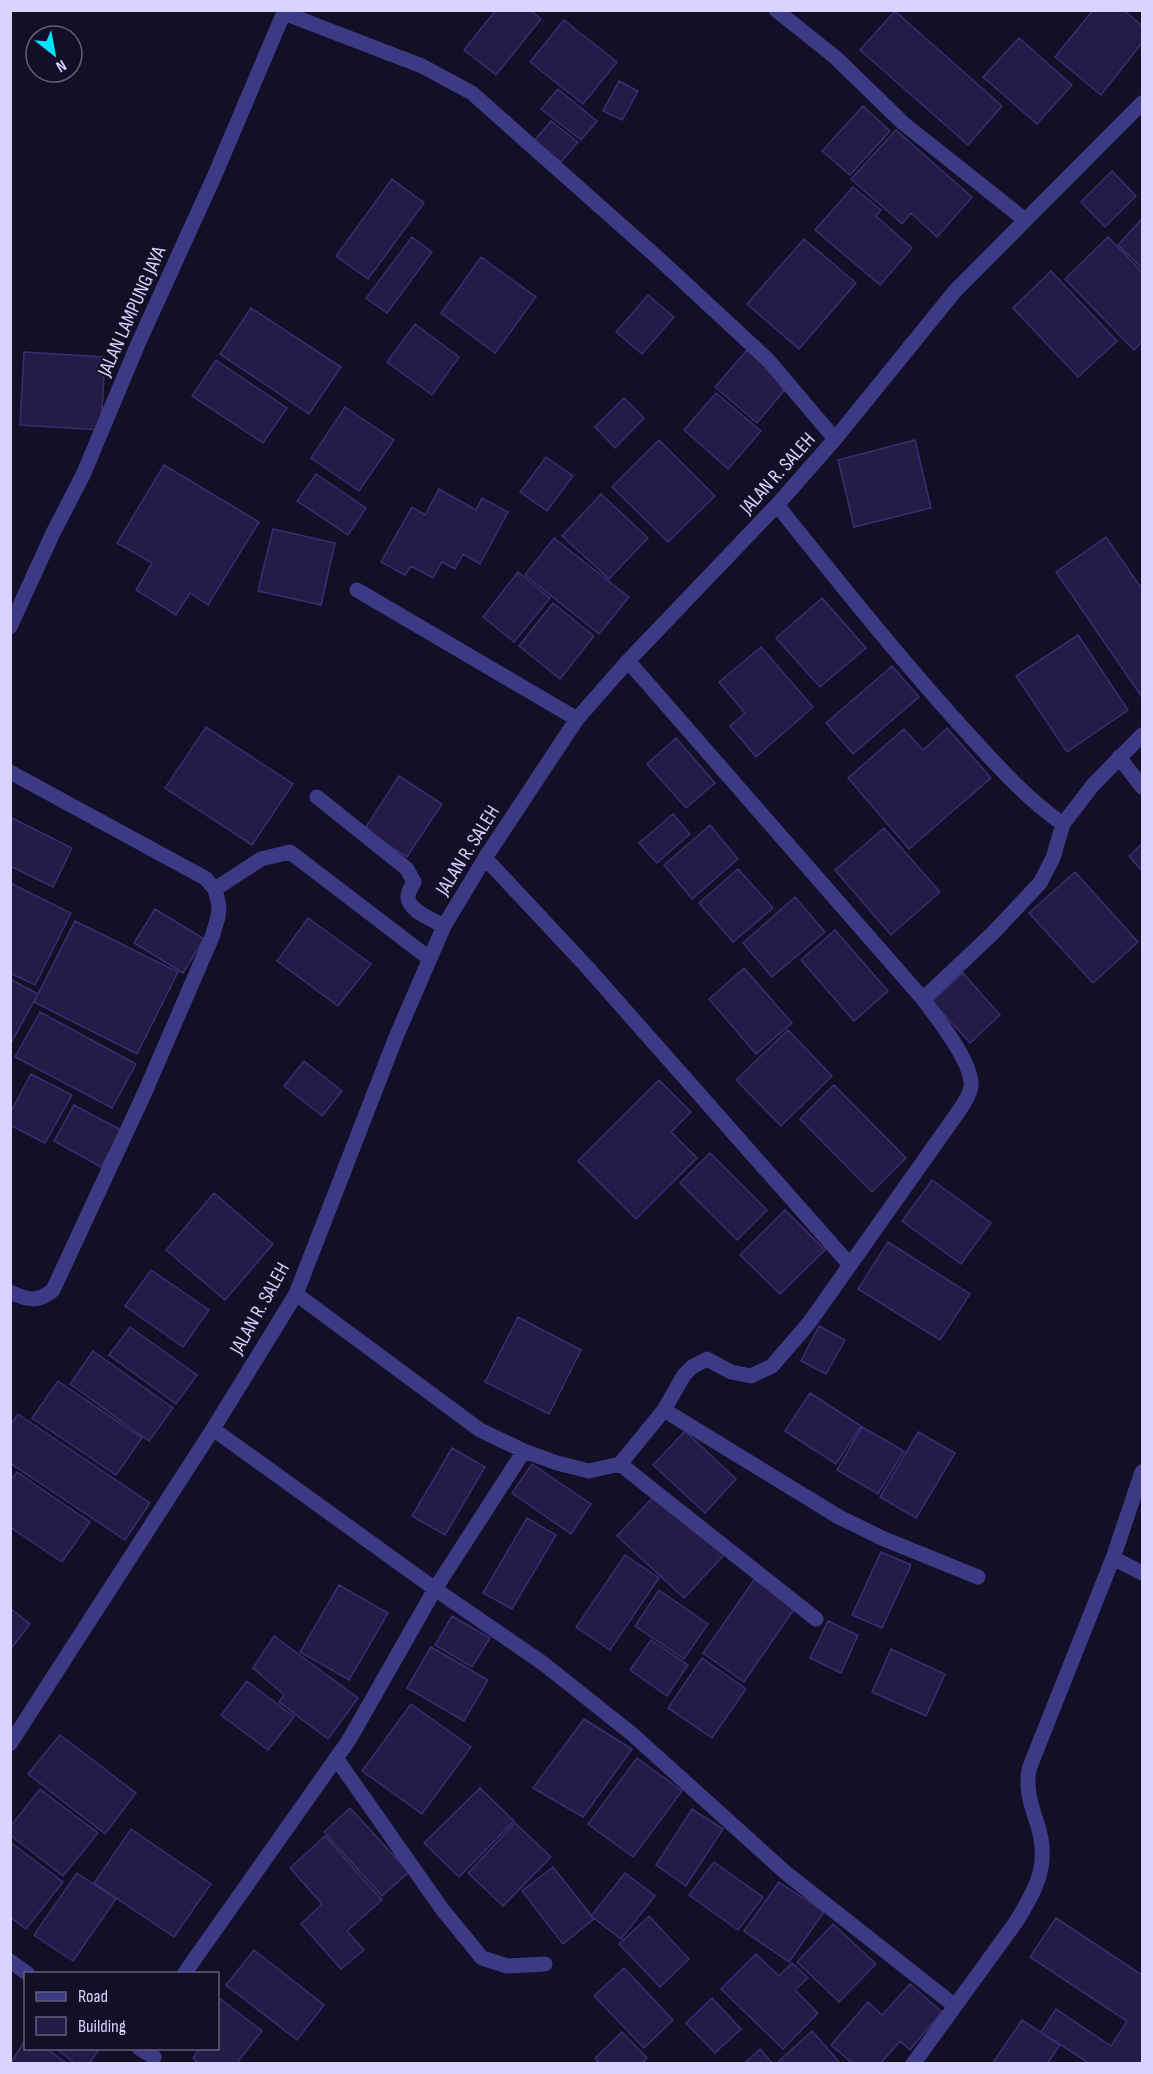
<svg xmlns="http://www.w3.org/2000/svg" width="1153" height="2074" viewBox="0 0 1153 2074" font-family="'Sofia Sans Condensed',sans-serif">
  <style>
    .building { fill: #241b47; stroke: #3b2d73; stroke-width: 1.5 }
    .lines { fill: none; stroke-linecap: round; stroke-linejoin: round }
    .minor { stroke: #3d3a85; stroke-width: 15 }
    .labels { text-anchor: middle; stroke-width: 4.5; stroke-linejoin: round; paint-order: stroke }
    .street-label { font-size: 20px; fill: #d9d4ff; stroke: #130f26 }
  </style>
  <rect width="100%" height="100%" fill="#130f26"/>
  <path class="building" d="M496,10H530L541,19L496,75L464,50Z
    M1093,10H1124L1142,26V43L1101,95L1055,57Z
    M895,11L1002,106L968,145L860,50Z
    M564,20L617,62L583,104L530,62Z
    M1019,38L1072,85L1037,124L983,77Z
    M619,81L638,91L622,120L603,111Z
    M558,89L597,121L581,140L541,109Z
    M863,106L890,131L850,175L822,151Z
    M551,121L578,142L561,162L534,141Z
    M896,130L972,197L937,237L911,213L902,224L851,179Z
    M1112,171L1136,196L1105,227L1081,202Z
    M392,179L424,203L368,279L336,256Z
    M853,187L881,210L876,216L912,248L880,285L815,230Z
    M1142,219V268L1118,245Z
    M412,237L432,252L387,313L366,298Z
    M1108,237L1142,272V342L1134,350L1065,279Z
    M804,239L856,283L799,349L747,304Z
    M481,257L536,297L495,353L441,313Z
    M1051,271L1117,341L1078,377L1013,308Z
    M648,295L674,317L642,354L616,332Z
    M251,308L341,367L309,414L220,354Z
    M415,324L459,357L432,395L387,362Z
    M747,350L788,386L757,423L715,387Z
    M24,352L105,357L101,430L20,425Z
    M216,360L287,408L263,443L192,396Z
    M716,393L761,431L728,469L684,430Z
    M624,398L644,418L615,448L595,427Z
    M345,407L394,440L359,491L311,458Z
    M659,440L715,496L668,542L612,487Z
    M915,440L931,508L854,527L838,460Z
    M546,457L573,476L547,511L520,492Z
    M164,465L259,522L208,605L190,593L176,615L136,590L152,563L117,543Z
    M316,474L366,508L348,535L297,501Z
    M439,489L476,510L482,498L508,512L480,564L463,554L455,569L442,562L433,578L411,566L405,575L381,562L412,507L425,515Z
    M601,494L648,538L609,579L562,536Z
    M273,529L335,543L321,605L258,591Z
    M1106,537L1142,589V697L1056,572Z
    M554,538L629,597L599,634L525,575Z
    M518,572L550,598L514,642L483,617Z
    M822,598L866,648L820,687L776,638Z
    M553,603L594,636L560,679L519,646Z
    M1078,635L1128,710L1067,752L1016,676Z
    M761,647L813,707L756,757L730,726L745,713L719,682Z
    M892,666L919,697L853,754L826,723Z
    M206,727L293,784L252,845L165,788Z
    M947,728L991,778L909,849L848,778L904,729L923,750Z
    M676,738L715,783L686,808L647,764Z
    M399,776L442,804L407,857L364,830Z
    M673,814L690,834L657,863L639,843Z
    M12,818L72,848L53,887L10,866V821Z
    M710,825L738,859L692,899L664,865Z
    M884,828L940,892L891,935L835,870Z
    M1142,844V871L1129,856Z
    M738,869L773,908L733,942L699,903Z
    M1075,872L1138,942L1093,983L1029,913Z
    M10,883L71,913L35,985L10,973Z
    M795,897L825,932L772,977L743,943Z
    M155,909L204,939L183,973L134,943Z
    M308,918L371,964L338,1006L277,961Z
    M75,921L178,972L137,1054L34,1002Z
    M835,930L888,991L854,1021L801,960Z
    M744,968L792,1023L756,1054L709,999Z
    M963,973L1000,1015L970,1043L932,1001Z
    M10,979L38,994L10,1045Z
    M40,1012L136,1064L112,1108L15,1057Z
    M788,1030L832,1076L781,1126L736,1080Z
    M304,1061L342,1091L322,1116L284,1086Z
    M31,1074L72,1095L45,1143L10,1125V1113Z
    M659,1080L691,1112L671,1132L697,1158L636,1219L578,1161Z
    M834,1085L906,1158L872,1192L800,1119Z
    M74,1105L121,1130L101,1167L54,1141Z
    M710,1153L767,1210L737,1240L680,1183Z
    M932,1180L991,1223L961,1264L902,1221Z
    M214,1193L273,1244L225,1300L166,1250Z
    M785,1210L825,1250L780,1294L740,1255Z
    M888,1242L970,1294L940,1340L858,1289Z
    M151,1270L209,1310L183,1347L125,1306Z
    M518,1317L581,1350L549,1414L485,1382Z
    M819,1326L845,1340L826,1374L801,1361Z
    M130,1327L197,1375L176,1404L109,1355Z
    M93,1351L173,1408L149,1441L70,1384Z
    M58,1381L142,1438L116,1475L32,1418Z
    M810,1393L861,1426L836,1464L785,1431Z
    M18,1414L150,1503L125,1540L10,1463V1425Z
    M862,1427L904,1451L878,1494L837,1470Z
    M685,1431L736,1479L705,1513L653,1465Z
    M918,1432L955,1453L916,1518L880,1497Z
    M452,1448L485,1467L445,1535L412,1516Z
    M532,1464L591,1504L571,1534L512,1493Z
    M17,1472L90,1522L62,1562L10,1527V1481Z
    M656,1494L724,1555L684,1598L617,1536Z
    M527,1518L556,1535L512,1609L483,1593Z
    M881,1552L911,1565L882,1628L852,1615Z
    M625,1555L659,1578L610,1650L576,1627Z
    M756,1577L797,1605L744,1682L703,1653Z
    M339,1585L388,1613L349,1680L300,1652Z
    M659,1590L708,1624L684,1659L635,1626Z
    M10,1608L30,1624L10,1650Z
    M452,1616L490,1638L472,1667L435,1645Z
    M828,1621L858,1635L841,1673L810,1658Z
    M274,1636L358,1698L328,1739L279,1702L284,1695L253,1668Z
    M651,1640L688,1665L667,1696L630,1670Z
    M431,1647L488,1680L464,1721L407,1688Z
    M891,1649L945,1674L926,1716L872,1692Z
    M702,1658L746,1689L712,1738L668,1708Z
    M247,1681L294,1717L268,1750L221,1715Z
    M411,1704L471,1747L422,1814L362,1771Z
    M584,1719L632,1749L583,1817L533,1788Z
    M60,1735L136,1793L105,1834L28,1774Z
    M637,1758L682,1791L633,1857L588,1824Z
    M480,1788L514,1821L459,1877L424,1843Z
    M40,1789L98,1833L63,1876L10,1835V1827Z
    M350,1808L409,1872L382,1896L324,1832Z
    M692,1809L723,1829L686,1886L656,1865Z
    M515,1823L551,1857L503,1906L468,1873Z
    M131,1829L211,1884L174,1937L94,1883Z
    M325,1836L382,1900L347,1931L364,1950L341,1969L301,1924L322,1904L290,1868Z
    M10,1842L63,1882L26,1929L10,1917Z
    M714,1862L763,1897L738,1930L689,1895Z
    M553,1867L594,1919L563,1944L522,1891Z
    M77,1873L116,1899L73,1961L34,1935Z
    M625,1873L655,1896L621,1939L591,1916Z
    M779,1882L824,1912L789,1962L744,1931Z
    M649,1916L689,1959L660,1987L619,1944Z
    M1056,1918L1142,1975V2064H1090L1041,2032L1056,2009L1111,2046L1127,2021L1030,1957Z
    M833,1924L876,1964L839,2002L797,1962Z
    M254,1950L324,2005L297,2040L226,1985Z
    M756,1954L779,1976L792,1963L808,1978L795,1990L818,2013L783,2049L721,1989Z
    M624,1968L673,2020L644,2048L594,1996Z
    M910,1984L942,2012L910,2050L900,2041L880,2064H853L831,2045L868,2002L882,2015Z
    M218,1997L262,2031L236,2064H200L193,2058L200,2048H218Z
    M712,1998L741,2029L715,2053L686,2023Z
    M1022,2020L1060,2045L1047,2064H992Z
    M812,2031L841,2064H781L779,2061Z
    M622,2032L647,2058L641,2064H600L595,2058Z
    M26,2039V2048H45L68,2064H10Z
    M55,2048H100L89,2064H76Z
    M760,2049L773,2064H744Z"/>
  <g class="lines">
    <path class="minor" d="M776,10L835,57L903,123L1025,220
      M284,13L422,66L472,93L658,258L768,360L835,439
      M777,505C837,580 897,655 961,726C993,761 1024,797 1063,824L1093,785L1142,735
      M357,590L577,719
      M10,627L53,533L83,475L138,344L214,177L285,10
      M628,661L923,999
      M1119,757L1142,787
      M10,772L205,878L215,889L219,906L218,917L212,937L145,1092L53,1290C38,1303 27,1300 10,1292
      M317,797L407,869L414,882C412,886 408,892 408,896C407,911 434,920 444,926
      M485,858L587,967L850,1265
      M215,889L261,859L290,852L430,959
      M296,1294L480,1430L524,1451L557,1463L589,1471L620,1464L664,1410L684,1375L692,1367L707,1359L731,1372L751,1376L772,1366L809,1323L961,1108C965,1101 970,1095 971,1086C973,1063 937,1018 923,999L993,933L1040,883L1053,858L1063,824
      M664,1410L839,1517L884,1539L978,1577
      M213,1429L435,1589L544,1664L632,1734L786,1873L955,2006
      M620,1464L816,1619
      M1142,1472L1113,1558L1142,1573
      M10,1744L213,1429L296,1294L396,1037L444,926L485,858L577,719L628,661L777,505L835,439L955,291L1142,103
      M336,1758L442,1909L482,1958L507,1966L545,1964
      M10,1961L28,1974
      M184,1974L349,1740L435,1589L524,1451
      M139,2048L154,2057
      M913,2064L1016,1922C1038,1886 1051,1862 1036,1820C1030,1802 1026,1789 1029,1769L1113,1558"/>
  </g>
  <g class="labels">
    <g class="street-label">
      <text transform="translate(131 311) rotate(-66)" y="7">JALAN LAMPUNG JAYA</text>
      <text transform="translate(777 473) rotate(-48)" y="7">JALAN R. SALEH</text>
      <text transform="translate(467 850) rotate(-58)" y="7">JALAN R. SALEH</text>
      <text transform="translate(259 1308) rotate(-61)" y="7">JALAN R. SALEH</text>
    </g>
  </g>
  <rect width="1153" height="2074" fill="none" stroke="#d9d4ff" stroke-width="24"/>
  <rect x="24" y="1972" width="195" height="78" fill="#130f26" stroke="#625e7d" stroke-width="1.5"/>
  <rect x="36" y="1992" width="30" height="9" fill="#3d3a85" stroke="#625e7d" stroke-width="1.5"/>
  <text x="78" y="2002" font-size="18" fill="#d9d4ff">Road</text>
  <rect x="36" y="2017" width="30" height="18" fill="#241b47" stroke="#625e7d" stroke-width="1.5"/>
  <text x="78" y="2032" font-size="18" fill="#d9d4ff">Building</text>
  <g transform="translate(54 54) rotate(149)"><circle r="28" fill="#130f26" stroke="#625e7d" stroke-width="1.5"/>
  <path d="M0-4.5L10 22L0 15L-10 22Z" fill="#00e5ff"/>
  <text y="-9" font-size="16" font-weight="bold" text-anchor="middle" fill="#d9d4ff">N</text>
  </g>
</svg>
